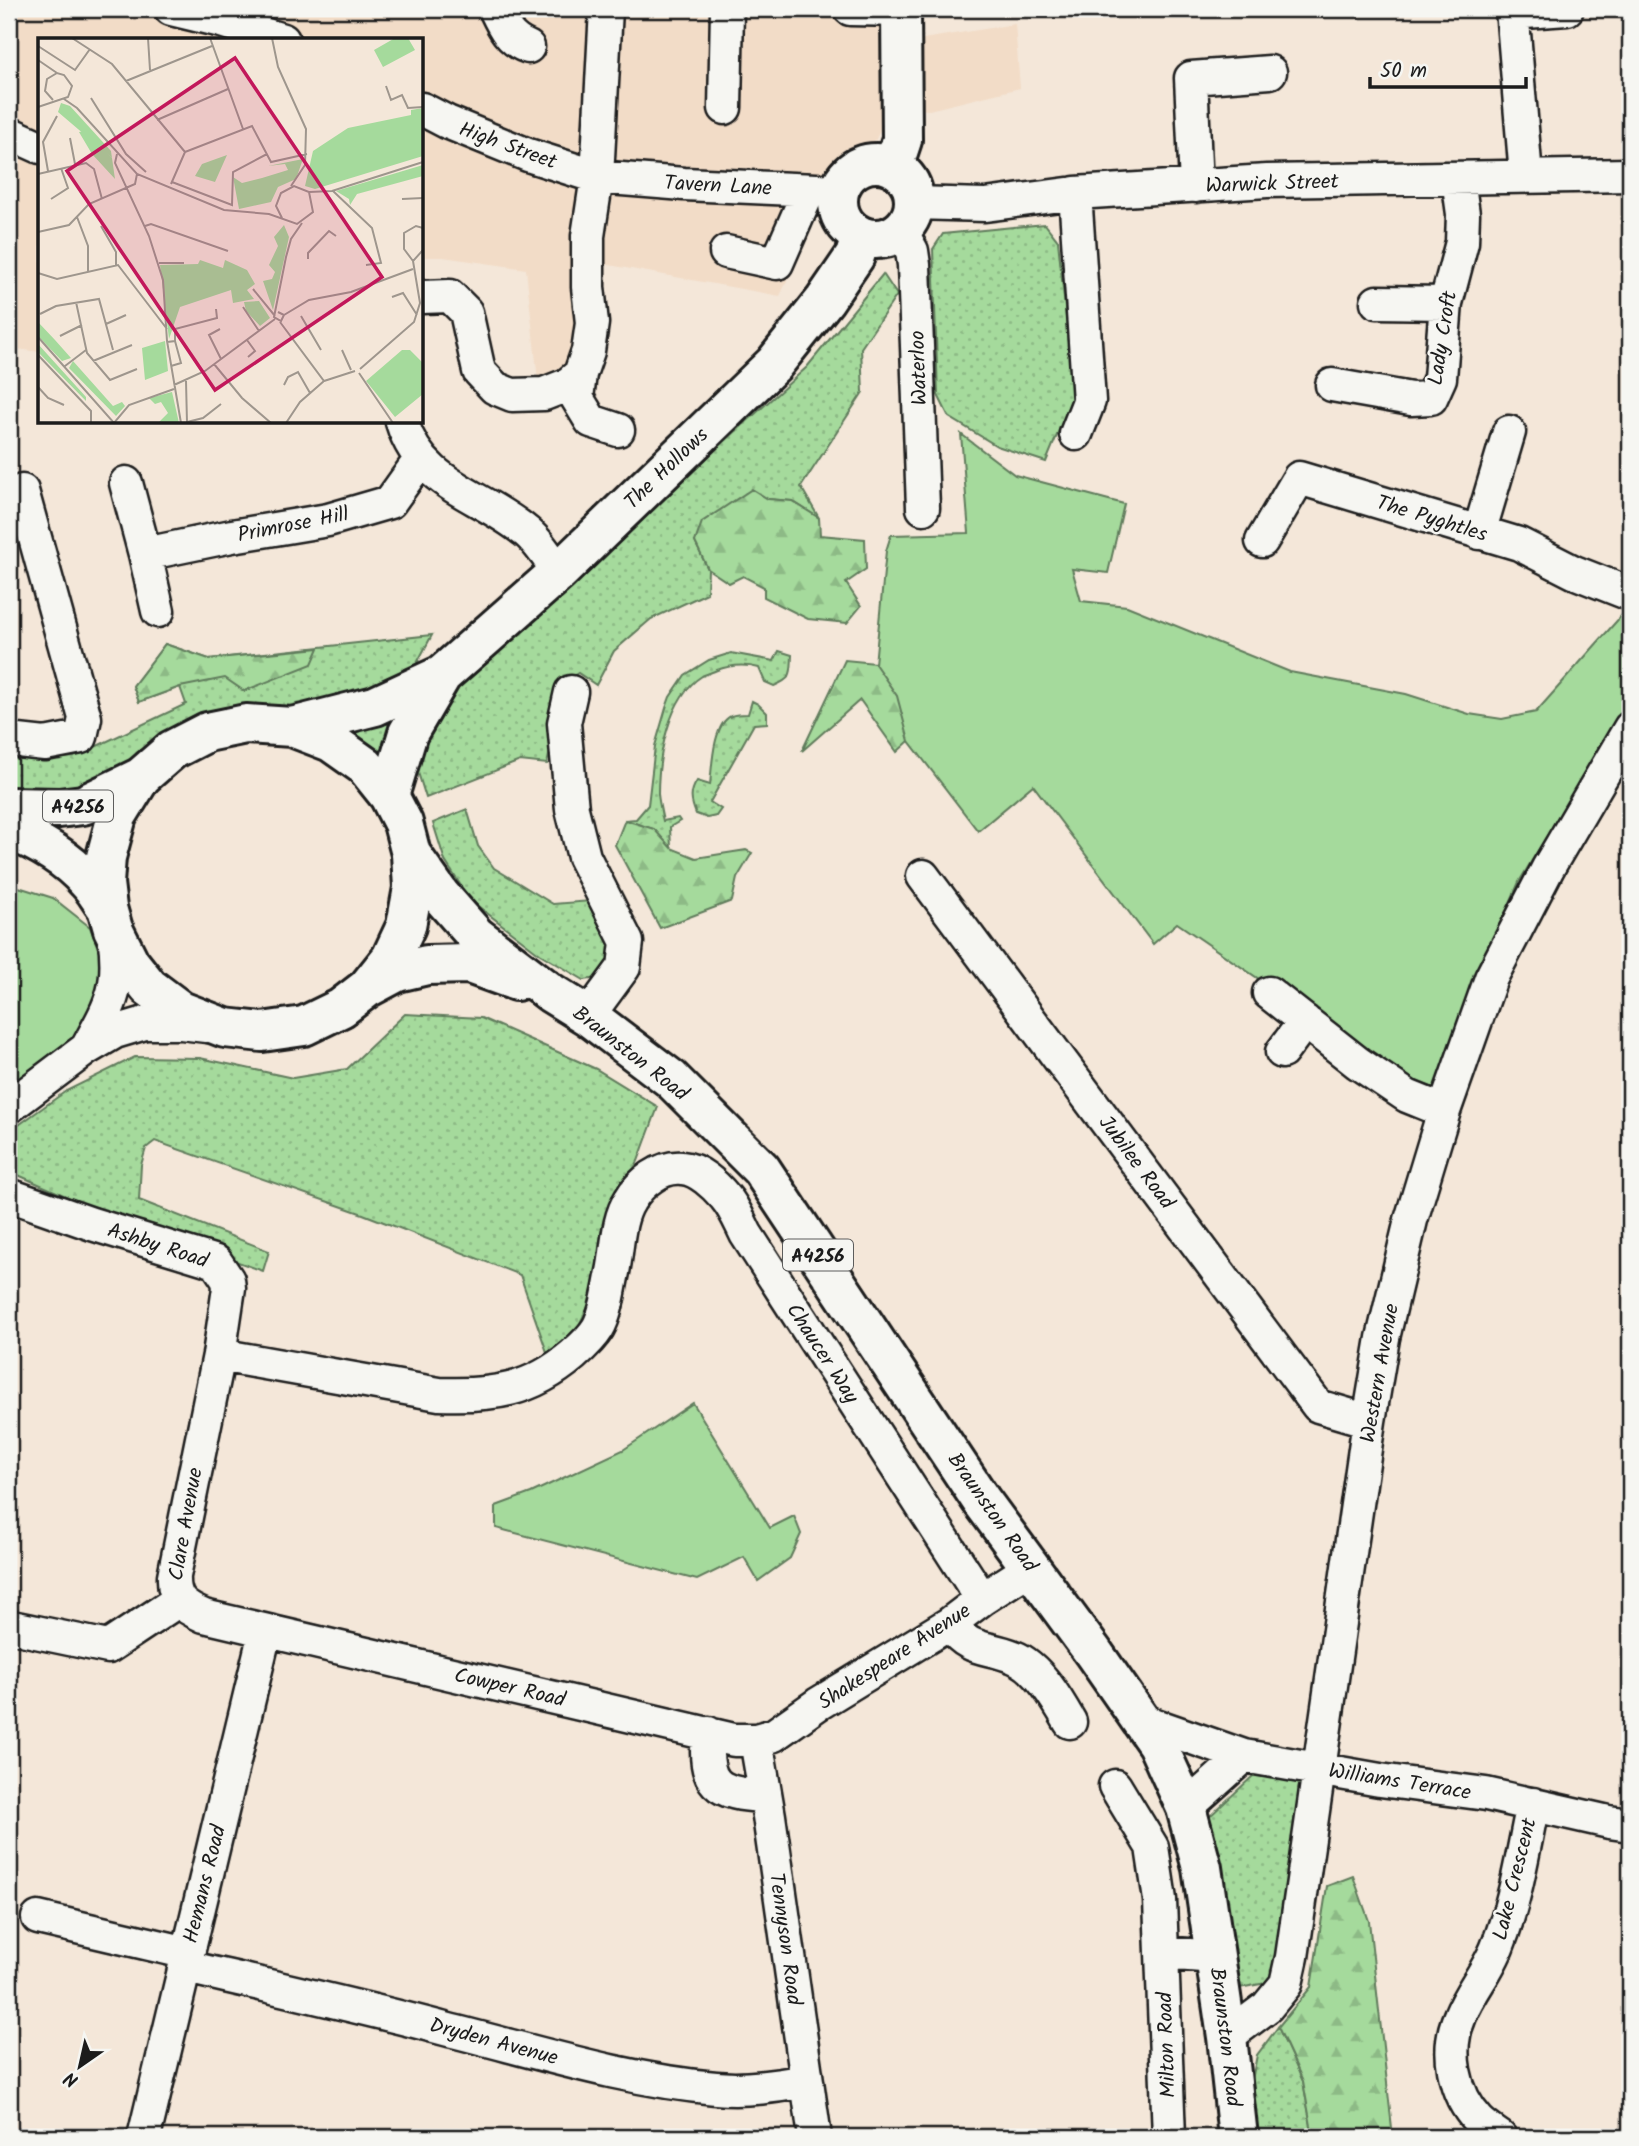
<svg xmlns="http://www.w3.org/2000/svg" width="1639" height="2146" viewBox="0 0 1639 2146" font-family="Kalam,sans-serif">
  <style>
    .built { fill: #f2dcc7 }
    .grass { fill: url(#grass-dots); stroke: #607b5c; stroke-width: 2 }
    .forest { fill: url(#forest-firs); stroke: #607b5c; stroke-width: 2 }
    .green { fill: #a5da9c; stroke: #607b5c; stroke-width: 2 }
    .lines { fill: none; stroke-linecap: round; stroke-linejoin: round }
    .minor-casing { stroke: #1c1c1c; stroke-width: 37 }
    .major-casing { stroke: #1c1c1c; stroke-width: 44 }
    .minor { stroke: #f6f6f2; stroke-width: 32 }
    .major { stroke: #f6f6f2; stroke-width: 38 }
    .labels { text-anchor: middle; stroke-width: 5; stroke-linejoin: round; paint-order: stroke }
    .shield { fill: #f6f6f2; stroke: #5d5d5c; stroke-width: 2 }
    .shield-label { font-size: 19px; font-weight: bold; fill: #1c1c1c }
    .street-label { font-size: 21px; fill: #1c1c1c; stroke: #f6f6f2 }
    .inset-road { fill: none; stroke: #9e968d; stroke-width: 2 }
    .view { fill: #c2185b; fill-opacity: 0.15; stroke: #c2185b; stroke-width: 3.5 }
    .inset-edge { fill: none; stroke: #1c1c1c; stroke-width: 3.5 }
  </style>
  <defs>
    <pattern id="grass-dots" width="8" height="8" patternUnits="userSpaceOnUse" patternTransform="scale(1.75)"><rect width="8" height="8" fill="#a5da9c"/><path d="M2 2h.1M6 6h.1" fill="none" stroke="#8dba86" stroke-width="1.8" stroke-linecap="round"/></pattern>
    <pattern id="forest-firs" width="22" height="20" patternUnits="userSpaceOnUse" patternTransform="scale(1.75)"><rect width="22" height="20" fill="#a5da9c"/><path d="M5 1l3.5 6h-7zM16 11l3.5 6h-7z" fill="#8dba86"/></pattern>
  </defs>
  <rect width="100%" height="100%" fill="#f4e7d9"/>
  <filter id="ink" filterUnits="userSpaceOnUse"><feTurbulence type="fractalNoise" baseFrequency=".0143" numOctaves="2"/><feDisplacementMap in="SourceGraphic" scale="14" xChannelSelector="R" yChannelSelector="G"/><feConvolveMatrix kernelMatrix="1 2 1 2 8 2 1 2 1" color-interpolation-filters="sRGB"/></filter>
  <g filter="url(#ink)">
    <path class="built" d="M9,9H879L881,41L917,40L1015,24L1020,88L929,110L890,107L872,148L833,182L780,296L598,263V355L539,390L526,269L443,257H422V40H40V352L9,348Z"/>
    <path class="grass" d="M1045,224L1058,241L1074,394L1046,462L997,446L949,417L938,395L933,249L943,234Z
      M883,274L897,295L861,348L863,392L801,487L819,518L792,501L768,499L695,542L708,569L707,593L651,619L614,651L596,685L578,673L559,686L553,738L547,764L520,761L426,798L416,766L425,733L448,692L807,367Z
      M432,635L416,665L382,685L96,793L24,792L9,786V754L41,760L74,757L186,704L180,687L139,702L133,686L165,644L209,659Z
      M779,651L792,655C791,674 793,678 774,686L765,682L759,668C745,664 731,665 717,670C713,672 706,674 702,676C668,697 658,758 658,794C659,803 661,812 663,821L678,818L680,821L670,827L671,848L654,829L625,820L636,819L648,805L655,746L666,708L670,697L685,675L709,660L731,653L774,661Z
      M752,701L758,704L767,713V723L754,724L710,802L721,809L716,816L707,818L696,814C691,802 689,793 697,781L710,785C712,767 713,724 731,716C736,714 743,714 748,714Z
      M405,708L384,766L337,732Z
      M467,809L478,846L494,868L553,904L591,901L620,956L606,977L584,980L540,954L470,900L445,861L433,823Z
      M405,1014L481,1018L596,1069L658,1107L638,1161L608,1218L600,1283L576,1331L548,1355L520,1275L363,1214L155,1141L146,1148L141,1165L139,1200L269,1251L263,1271L118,1219L9,1171V1132L66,1091L135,1057L200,1058L293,1078L347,1069Z
      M1254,1775L1295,1776L1307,1789L1282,1964L1266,1983L1239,1988L1222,1867L1209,1817Z
      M1278,2027L1303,2081L1313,2137H1258L1251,2085L1257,2055Z"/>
    <path class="forest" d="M752,489L768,499L792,501L819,518L820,535L865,539L866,569L846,583L861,606L847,623L808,619L764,597V587L743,576L729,583L708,569L695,542L702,522Z
      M902,605L933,762L909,741L897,752L860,700L802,751L845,660L875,663Z
      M165,644L209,659L319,648L312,664L244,691L225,678L180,687L139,702L133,686Z
      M625,820L654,829L671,848L696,858L746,850L752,853L737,878L732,901L660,928L615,845Z
      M1353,1876L1369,1921L1393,2137H1313L1303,2081L1278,2027L1311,1987L1327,1886Z"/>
    <path class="green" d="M961,434L1015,475L1124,504L1108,573L1072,569L1081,601L1127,606L1290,672L1406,694L1469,714L1502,719L1536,712L1630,606V698L1519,882L1479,974L1443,1091L1402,1077L1177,923L1153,944L1033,785L978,831L909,741L897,696L875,664L886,551L891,535L969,533Z
      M9,884L53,898L90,927L106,970L100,1008L76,1035L9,1087Z
      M693,1403L770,1528L794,1516L801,1534L790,1558L758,1581L744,1557L697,1580L496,1528V1506L531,1493L623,1450Z"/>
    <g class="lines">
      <g class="minor-casing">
        <path id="minor" d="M171,9L221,21L283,40
          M495,9C503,26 509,40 528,47
          M850,9L901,10
          M1512,9L1526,176
          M1513,13L1567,9
          M725,108L727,9
          M422,109L447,122L528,155L597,177L684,184L839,191
          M9,133L40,147
          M1196,186L1191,78L1270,72
          M1075,193L1089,401L1076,434
          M914,203L985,205L1075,193L1267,181L1630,175
          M901,231L912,251L914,265L923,508
          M726,252L777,263L809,190
          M422,297L450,296L466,312L479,371L495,388L512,395L544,394L567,385L580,374L588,351L592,323L588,287V236L597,177L606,9
          M1377,302L1446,303
          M580,374L577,398L591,421L618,430
          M1332,385L1411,399L1431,398L1440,378L1446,303L1462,242L1463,214L1458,178
          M402,422C421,485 478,493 524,530C538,540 548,558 559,572
          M126,483L145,554L232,536L328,520L390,502L420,460
          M1479,533L1509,432
          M1262,541L1299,478L1519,544L1574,572L1630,594
          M145,554L158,611
          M571,692L564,723L572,809L584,857L627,942L624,967L588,1016
          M9,740L45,744L81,737L85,718L22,491
          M923,876L1318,1406L1369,1421
          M1269,993L1358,1063L1407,1096L1444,1111
          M87,1048C111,1004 122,987 114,935
          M1282,1052L1305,1021
          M9,1107L86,1049L115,1032L145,1023H181L206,1026
          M9,1195L92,1224L216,1262L228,1280L229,1288L219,1355L174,1576C173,1600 183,1607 204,1616L734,1740H756L774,1735L818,1704L949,1624L982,1599L1032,1567
          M219,1355L439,1394C493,1396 531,1391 573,1355C581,1348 592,1338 598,1328C607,1312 609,1290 613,1272C618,1248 617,1220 630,1200C640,1183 661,1166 682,1168C698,1169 715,1185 725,1197C734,1207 740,1222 746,1234L982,1599
          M949,1624C971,1653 985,1645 1014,1657C1038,1666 1058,1701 1070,1722
          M12,1627L108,1647L179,1600
          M1141,1720L1244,1756
          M708,1733C703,1784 716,1794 765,1796
          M756,1740L769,1816L815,2137
          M1115,1786L1152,1847L1160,1900L1169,2137
          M1186,1808L1244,1756L1380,1780L1486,1794L1609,1822L1630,1825
          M38,1918L188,1953
          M1162,1953L1216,1957
          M186,1967C273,1987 359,2006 445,2029C534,2051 624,2080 716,2088C746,2091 777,2086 806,2081
          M1227,2037L1267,2007L1286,1984L1292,1957L1369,1421L1383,1338L1411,1220L1444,1111L1491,978L1548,868L1630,728
          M144,2137L265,1632
          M1500,2137C1493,2132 1485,2127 1479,2121C1453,2094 1445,2049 1460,2016C1470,1991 1489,1970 1498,1945C1516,1900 1523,1851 1533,1804"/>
      </g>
      <g class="major-casing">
        <path id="major" d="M838 201a38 38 0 1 1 76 0a38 38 0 1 1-76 0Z
          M893,167L902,140L901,9
          M292,727L375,706L442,675L559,572L774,364L825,300L855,256L861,236
          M389,796L408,733L442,675
          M9,807L59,808L83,805L141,777
          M9,830C37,841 67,858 87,881C95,889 100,899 107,908
          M411,854L413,888L406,926L391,958L367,988L341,1008L304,1026L262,1032L225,1028L181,1011L149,987L130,963L113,929L107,908L104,883L106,857L117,816L141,777L172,750L207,732L246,724L292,727L331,742L365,766L389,796L403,823L411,854L440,895L476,936L551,993L588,1016L671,1079L761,1169L981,1500L1093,1652L1157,1744L1186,1808L1202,1868L1227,2037L1238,2137
          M367,988L397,972L427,965L469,964L516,981"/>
      </g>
      <use href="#minor" class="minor"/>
      <use href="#major" class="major"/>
    </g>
  </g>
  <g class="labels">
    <g class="shield">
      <rect x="43" y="790.5" width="70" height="31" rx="5"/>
      <rect x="783" y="1239.5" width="70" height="31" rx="5"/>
    </g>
    <g class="shield-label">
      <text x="78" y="813">A4256</text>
      <text x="818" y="1262">A4256</text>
    </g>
    <g class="street-label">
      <text transform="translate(508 145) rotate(20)" y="7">High Street</text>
      <text transform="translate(1272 183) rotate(-2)" y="7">Warwick Street</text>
      <text transform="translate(718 185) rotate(3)" y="7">Tavern Lane</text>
      <text transform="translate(1442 338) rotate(-81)" y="7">Lady Croft</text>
      <text transform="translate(918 368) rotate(-92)" y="7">Waterloo</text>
      <text transform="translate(666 468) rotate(-44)" y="7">The Hollows</text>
      <text transform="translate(1432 518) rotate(17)" y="7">The Pyghtles</text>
      <text transform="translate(293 524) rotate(-11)" y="7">Primrose Hill</text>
      <text transform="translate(631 1053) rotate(38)" y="7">Braunston Road</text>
      <text transform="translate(1137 1162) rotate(53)" y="7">Jubilee Road</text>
      <text transform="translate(158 1245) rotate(18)" y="7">Ashby Road</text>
      <text transform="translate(823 1353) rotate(57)" y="7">Chaucer Way</text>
      <text transform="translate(1379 1373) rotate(-80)" y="7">Western Avenue</text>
      <text transform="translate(993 1512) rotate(55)" y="7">Braunston Road</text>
      <text transform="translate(185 1524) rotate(-80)" y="7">Clare Avenue</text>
      <text transform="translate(894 1656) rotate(-33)" y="7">Shakespeare Avenue</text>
      <text transform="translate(510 1687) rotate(13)" y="7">Cowper Road</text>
      <text transform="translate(1400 1781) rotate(9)" y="7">Williams Terrace</text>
      <text transform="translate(1514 1879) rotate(-76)" y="7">Lake Crescent</text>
      <text transform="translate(204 1884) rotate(-76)" y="7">Hemans Road</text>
      <text transform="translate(786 1939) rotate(82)" y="7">Tennyson Road</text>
      <text transform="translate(1226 2037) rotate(83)" y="7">Braunston Road</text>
      <text transform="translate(494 2041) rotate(15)" y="7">Dryden Avenue</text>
      <text transform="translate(1166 2045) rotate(-92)" y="7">Milton Road</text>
    </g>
  </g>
  <g transform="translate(38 38)">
    <rect width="385" height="385" fill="#f4e7d9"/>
    <path d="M23,65L32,68L73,113L74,120L20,74ZM265,121L258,141L240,149L233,164L201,171L195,139L204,145L224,140L250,132L247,126L230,128ZM385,127V138L319,156L312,167L311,161L298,153ZM246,187L251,199L235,272L225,243L234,241L237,234L231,227L240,208L236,199ZM221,263L232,280L222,288L208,273L206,264ZM0,284L17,302L33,320L24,323L0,298ZM35,323L75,368L84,364L87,368L78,378L31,330ZM134,354L141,385H120L130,375L123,364L117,366L111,360Z" fill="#a5da9c"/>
    <path d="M47,93L74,120L77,141L54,116L41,94ZM0,306L48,359V363L0,314Z" fill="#a5da9c"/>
    <path d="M357,0H370L377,12L345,29L336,12ZM385,70V118L277,151L267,148L275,113L310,90L373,77V72ZM189,117L177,144L157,138L164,126ZM162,222L185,230L187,222L209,232L217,246L209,252L216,261L195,265L193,252L142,269L131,301L122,227L160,226ZM127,303L130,333L107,342L104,310ZM364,312H372L385,325V356L357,379L328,343Z" fill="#a5da9c"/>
    <path class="inset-road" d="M34,0L74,26L147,114M110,0L112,32M172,0L205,91M234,0L240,29L268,91L267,127L253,148M0,8L37,32L52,11M0,22L19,35M88,43L174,8M348,48L353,62L364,57L370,70L385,69M53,60L88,116L108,134M26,61L39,70L99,136L186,172L231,176L259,186L275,174L271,154L256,148L243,155L238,168L244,180M0,69L30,59L34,48L26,37L19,35L9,41L7,53L15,62M119,82L190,51M32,100L37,126M147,114L214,88L233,124L269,116M79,116L77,125L111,198L125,242L129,303L143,385M10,133L5,104L19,78M0,136L48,125L56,131L64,161M134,144L194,167L195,134L229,116M133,146L147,114M295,153L334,190L343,225L328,227M271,154L294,153L385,124M13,161L30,150L23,130M364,161L385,160M39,179L50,208V233M63,188L78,214V227M107,188L113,186L190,213M0,194L31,187L51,166L97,146L99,136M270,221V215L291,193L298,198M375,223L366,211V195L378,188L385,190M121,225H146M0,235L19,241L80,227L129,291M215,251L237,278M354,259L365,255L379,277M38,264L49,315L72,342L99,331M205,269L221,293M240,274L246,277L243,283L236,279L248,219L253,201L264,185M2,276L18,268L61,261L75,312M246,277L271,262L313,254L375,231M263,278L283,312M242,284L286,343L317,333M68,286L88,277M182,291L171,297L183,321M22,298L44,287M0,299L76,385L91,367L136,351M209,302L217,313L210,319M129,304L137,303V291L179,280L178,271M304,312L313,332M0,317L53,373V385M55,323L94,307M176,326L204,360L233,385M27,328L48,312M133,328L143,325L137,303M322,331L376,284L382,265L375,223L385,212M321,335L355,385M148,343L149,385M136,347L167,333L237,281M246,347L250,339L260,334L272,355M0,349L10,360L26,367M149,384L165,380L183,366M248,385L262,364L286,343"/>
    <path class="view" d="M197,20L344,239L177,352L29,133Z"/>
    <rect width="385" height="385" class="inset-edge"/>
  </g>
  <rect width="1639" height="2146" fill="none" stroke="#f6f6f2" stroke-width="35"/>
  <rect x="18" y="18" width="1604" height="2111" fill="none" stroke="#1c1c1c" stroke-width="2.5" filter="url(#ink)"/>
  <g transform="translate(80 2066) rotate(214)" stroke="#f6f6f2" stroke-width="5" paint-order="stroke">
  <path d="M0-5L12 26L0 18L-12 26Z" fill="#1c1c1c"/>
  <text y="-10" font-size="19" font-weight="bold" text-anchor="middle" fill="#1c1c1c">N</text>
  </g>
  <path d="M1370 77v10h156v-10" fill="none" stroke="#1c1c1c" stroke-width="3.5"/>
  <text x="1380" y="77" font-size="21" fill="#1c1c1c" stroke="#f6f6f2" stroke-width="5" paint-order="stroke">50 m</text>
</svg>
